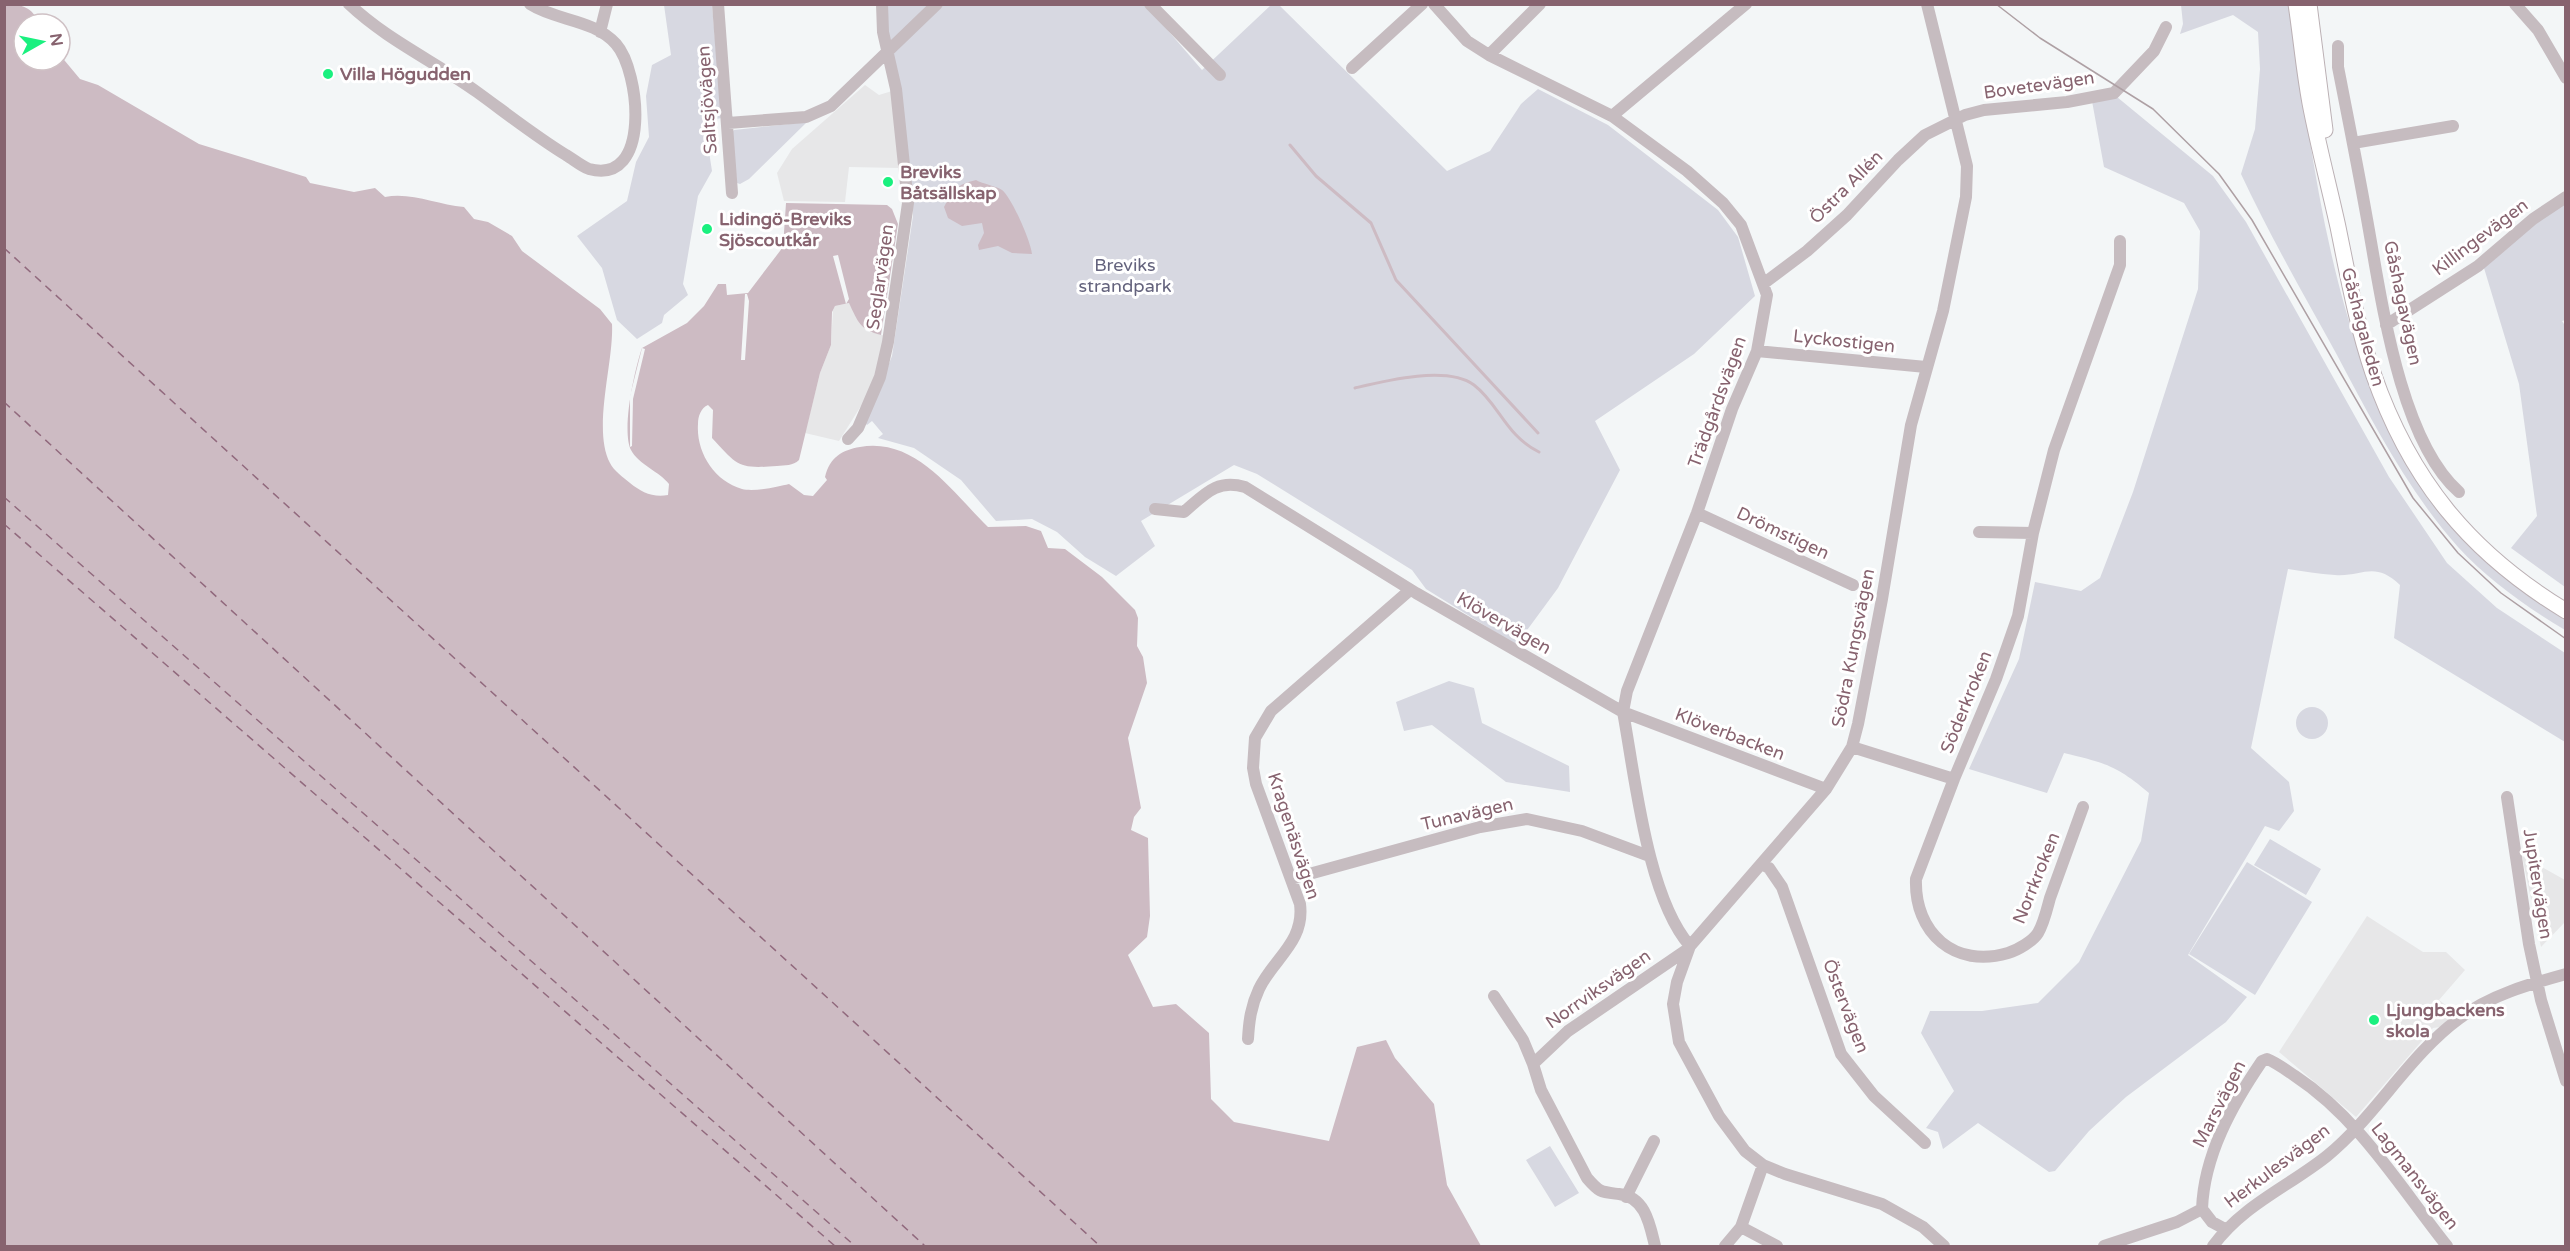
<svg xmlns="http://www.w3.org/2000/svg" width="2570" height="1251" viewBox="0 0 2570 1251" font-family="'Varela Round',sans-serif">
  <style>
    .built { fill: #e7e7e8 }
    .green { fill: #d7d8e1 }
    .water { fill: #cdbbc3 }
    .pier { fill: #f3f6f7 }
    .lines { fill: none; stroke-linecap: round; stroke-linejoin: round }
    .stream { stroke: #cdbbc3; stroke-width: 3 }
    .ferry { stroke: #91697d; stroke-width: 1.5; stroke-dasharray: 8 6; stroke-linecap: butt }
    .major-casing { stroke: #bbb0b4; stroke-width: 17 }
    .minor { stroke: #c6bcc0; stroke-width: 12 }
    .major { stroke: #fff; stroke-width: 15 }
    .tram { stroke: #aea0a4; stroke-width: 1.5 }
    .poi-dot { fill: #1af07f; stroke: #fff; stroke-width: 2 }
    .labels { text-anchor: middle; stroke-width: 6; stroke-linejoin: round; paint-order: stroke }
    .poi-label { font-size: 18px; font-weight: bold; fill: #87636f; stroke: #fff; text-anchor: start }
    .street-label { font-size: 18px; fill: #87636f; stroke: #fff }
    .park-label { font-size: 18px; fill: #64637d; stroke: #fff }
  </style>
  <rect width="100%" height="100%" fill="#f3f6f7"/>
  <path class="built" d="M865,85L879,95L892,91L899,168L849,167L845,202L784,201L777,173L792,149Z
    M849,303L866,331L886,336L875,377L864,401L839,441L805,433L820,373L831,345L833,310L835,306Z
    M2522,856L2565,880V922L2541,947Z
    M2367,916L2423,952H2446L2465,970L2439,1000L2456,1013L2440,1027L2433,1028L2356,1117L2279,1052Z"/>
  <path class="green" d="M664,5H712L722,118L709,120L707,139L712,171L698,196L683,284L688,295L664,315L662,323L637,339L617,320L602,268L577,236L627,201L636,162L649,137L646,96L652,65L671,55Z
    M887,5H1146L1202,70L1271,5H1279L1447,171L1490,151L1521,104L1538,89L1608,125L1718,210L1738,237L1755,296L1694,354L1595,421L1620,470L1558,588L1516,645L1426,589L1412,570L1257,474L1234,465L1141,521L1155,546L1116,576L1085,557L1057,532L1032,519L996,521L961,480L914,448L878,438L883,434L872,421L867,425L865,423L892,356L913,216L909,161L888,29Z
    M2181,5H2290C2312,154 2329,318 2403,453C2411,468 2419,486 2430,500C2467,550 2513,587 2565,620V630C2528,608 2487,579 2458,547C2408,491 2372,421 2337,355C2304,295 2270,236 2241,174L2255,129L2260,69L2258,32L2233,15L2180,34L2183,24Z
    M2117,97L2213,176L2246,222L2389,477L2447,563L2497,608L2565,653V742L2394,638L2400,585C2374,560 2363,577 2335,575C2319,574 2303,571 2288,569L2251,748L2289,782L2294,811L2279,831L2265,826L2188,955L2247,997L2226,1022L2126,1097L2089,1131L2055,1171L2049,1172L1978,1123L1943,1149L1938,1132L1926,1128L1954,1091L1921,1033L1930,1011H1982L2038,1003L2079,962L2141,841L2149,793C2116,765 2105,763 2064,753L2047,793L1969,769L2019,659L2035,582L2081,591L2100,578L2133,492L2198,289L2200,231L2184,203L2104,167L2092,101Z
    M807,122L749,179L740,184L737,183L731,133L734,130Z
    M2565,203L2566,320L2562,321L2566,327L2565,587L2511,548L2537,516L2519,384L2484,268L2542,217Z
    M1449,681L1474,688L1482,723L1569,766L1570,792L1506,782L1432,725L1404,731L1396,702Z
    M2296 723a16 16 0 1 1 32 0a16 16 0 1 1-32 0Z
    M2270,839L2321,869L2306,895L2254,865Z
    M2247,862L2312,902L2255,995L2189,954Z
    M1550,1146L1579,1193L1555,1207L1526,1160Z"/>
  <path class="water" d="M5,4C23,5 31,6 40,24H24V60H60V55L80,79L98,85L199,144L306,177L310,183L354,192L375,188L385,197C412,192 437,205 464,207L474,219L488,222L512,236L522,251L600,309L612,324C614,362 592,429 610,463C614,471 623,477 630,483C641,492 653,498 668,495L669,484C660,472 638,464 631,450C621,430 635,368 642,348L687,323L704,306L718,284H726L727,295L748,293L783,247L786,203L887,205L892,209L898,224L881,335C860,330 858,322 849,303L835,306L832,312L831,345L820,373L799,460C793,466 785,465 777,466C738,469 738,466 712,438L713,410L708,405C701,408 698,416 698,424C696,452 714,481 742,489C754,492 777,487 789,484L804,495L813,496L827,480L825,477C830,457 842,450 860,447C916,437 953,493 988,527L1026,526L1041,531L1048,548L1065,549L1102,577L1135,610L1138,618L1137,646L1143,657L1147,683L1128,738L1141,808L1134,817L1131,830L1148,838L1150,916L1147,937L1128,955L1153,1007L1176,1004L1209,1033L1211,1099L1234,1122L1329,1141L1357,1047L1386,1040L1395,1058L1434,1104L1447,1185L1481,1246H5Z
    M976,180C983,184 996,186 1002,190C1012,198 1031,242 1032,254L1012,253L998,246L979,250L978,245L984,233L982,223L962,226L948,218L944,207C954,189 956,185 976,180Z"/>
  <path class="pier" d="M838,255L849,299L846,304L833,256Z
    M745,294H747L749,301L745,360H741Z
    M642,348L645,349L633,399L632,446L630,447V396Z"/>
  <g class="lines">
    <path class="stream" d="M1290,145L1316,176L1371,223L1396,280L1538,433
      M1355,388C1384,381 1447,365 1474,385C1499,404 1506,436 1539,452"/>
    <path class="ferry" d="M4,248L1100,1246
      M4,402L925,1246
      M4,497L855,1246
      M4,524L835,1246"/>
    <g class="major-casing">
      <path id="major" d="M2296,4C2301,37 2304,71 2310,103C2318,145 2329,186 2338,227C2348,276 2357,326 2373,373C2410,480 2470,553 2566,611
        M2309,4L2325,130"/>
    </g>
    <path class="minor" d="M349,4C387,40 434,61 477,92C506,113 535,136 566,155C573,159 581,166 589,169C652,186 640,71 616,44C594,19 556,21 530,4
      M718,4L732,193
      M1150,4L1220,75
      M1434,4L1467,41L1489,55L1612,116L1687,171L1723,203L1741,225L1767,295L1757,351L1732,409L1697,513L1627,691L1623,712L1826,789
      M1927,4L1967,166L1966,197L1943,311L1911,425L1882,599L1858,724L1852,747L1826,789L1690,946L1677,982L1673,1004L1679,1042L1719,1116L1745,1151L1763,1165L1785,1174L1882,1204L1923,1227L1944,1246
      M2515,4L2538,30L2566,78
      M600,32L607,4
      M2338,46V67C2348,118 2358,168 2367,219C2381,296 2399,439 2459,492
      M1489,55L1540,4
      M1352,68L1422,4
      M1612,116L1746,4
      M728,123L806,117L831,106L937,4
      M2353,143L2453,126
      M1763,284L1807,251L1847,215L1898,160L1925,135L1965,115L1984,110L2067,102L2114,93L2154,51L2166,27
      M2386,325L2478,266L2533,219L2566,197
      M1757,351L1926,367
      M848,439L858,428L880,377L888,342L908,203L896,89L883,32L882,4
      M1155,509L1184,512C1205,494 1216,479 1245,487L1416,593L1623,712C1635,776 1647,897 1690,946
      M1697,513L1853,585
      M1979,532L2033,533
      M1852,747L1954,779L1996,679L2018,616L2033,533L2054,450L2120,265V241
      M1954,779L1916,879C1914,933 1955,969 2008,953C2018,950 2033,941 2038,933C2044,923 2047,909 2050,898C2061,868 2072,838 2083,807
      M2507,797L2529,944L2541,1000L2566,1081
      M1762,864L1769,868L1782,887L1841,1054L1874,1096L1925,1143
      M1291,879L1480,827L1527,819L1582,831L1649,856
      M1494,996L1523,1040L1533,1064
      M1248,1039C1249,1021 1251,1006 1259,989C1273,959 1305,942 1300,904L1256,784L1253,768L1255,738L1271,711L1410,590
      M1626,1197L1654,1141
      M1741,1227L1777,1246
      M2225,1229L2212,1222L2202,1209C2204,1155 2232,1105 2262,1061L2267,1059C2277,1063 2286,1070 2295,1076C2359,1118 2400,1187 2447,1246
      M1655,1246C1650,1226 1646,1197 1619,1194C1601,1192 1600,1193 1587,1178L1541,1090L1533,1064L1568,1031L1688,949
      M1725,1246L1741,1227L1763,1165
      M2104,1246L2177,1222L2202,1209
      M2213,1246C2243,1205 2288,1187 2327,1156C2376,1116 2409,1055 2460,1018C2490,995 2530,984 2566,974"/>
    <use href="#major" class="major"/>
    <path class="tram" d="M1996,4L2040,38L2153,109L2219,174L2252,220L2413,498L2458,553L2501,593L2566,639"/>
  </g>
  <g class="poi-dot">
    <circle cx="328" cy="74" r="6"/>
    <circle cx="888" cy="182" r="6"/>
    <circle cx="707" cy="229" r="6"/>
    <circle cx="2374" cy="1020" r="6"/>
  </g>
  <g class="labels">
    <g class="poi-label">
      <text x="340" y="80">Villa Högudden</text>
      <text x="900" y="178">Breviks<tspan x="900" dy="21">Båtsällskap</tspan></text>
      <text x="719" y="225">Lidingö-Breviks<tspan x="719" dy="21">Sjöscoutkår</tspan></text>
      <text x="2386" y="1016">Ljungbackens<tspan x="2386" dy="21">skola</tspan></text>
    </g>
    <g class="street-label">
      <text transform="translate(2039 85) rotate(-8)" y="6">Bovetevägen</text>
      <text transform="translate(707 100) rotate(-94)" y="6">Saltsjövägen</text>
      <text transform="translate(1846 187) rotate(-45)" y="6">Östra Allén</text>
      <text transform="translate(2480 237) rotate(-37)" y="6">Killingevägen</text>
      <text transform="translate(880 277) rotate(-82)" y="6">Seglarvägen</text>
      <text transform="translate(2403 303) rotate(78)" y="6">Gåshagavägen</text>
      <text transform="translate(2363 327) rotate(75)" y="6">Gåshagaleden</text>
      <text transform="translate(1844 341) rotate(6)" y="6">Lyckostigen</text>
      <text transform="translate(1717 402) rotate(-70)" y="6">Trädgårdsvägen</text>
      <text transform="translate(1783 533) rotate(25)" y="6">Drömstigen</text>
      <text transform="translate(1504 623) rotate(30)" y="6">Klövervägen</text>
      <text transform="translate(1853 648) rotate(-79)" y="6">Södra Kungsvägen</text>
      <text transform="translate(1966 702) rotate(-68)" y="6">Söderkroken</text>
      <text transform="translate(1730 734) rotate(21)" y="6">Klöverbacken</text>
      <text transform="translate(1467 814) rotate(-13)" y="6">Tunavägen</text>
      <text transform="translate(1294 836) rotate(72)" y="6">Kragenäsvägen</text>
      <text transform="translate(2036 878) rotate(-68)" y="6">Norrkroken</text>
      <text transform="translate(2538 884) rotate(81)" y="6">Jupitervägen</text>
      <text transform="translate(1598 989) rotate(-35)" y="6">Norrviksvägen</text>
      <text transform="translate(1846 1006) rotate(69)" y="6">Östervägen</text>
      <text transform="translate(2219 1104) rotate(-63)" y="6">Marsvägen</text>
      <text transform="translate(2277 1166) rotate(-37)" y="6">Herkulesvägen</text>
      <text transform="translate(2415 1176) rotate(52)" y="6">Lagmansvägen</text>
    </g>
    <g class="park-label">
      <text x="1125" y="271">Breviks<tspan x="1125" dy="21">strandpark</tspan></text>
    </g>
  </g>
  <rect width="2570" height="1251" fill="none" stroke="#87636f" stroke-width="12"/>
  <g transform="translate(42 42) rotate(81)"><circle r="28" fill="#ffffff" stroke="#cfc1c5" stroke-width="1.5"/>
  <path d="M0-4.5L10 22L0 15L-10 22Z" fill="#1af07f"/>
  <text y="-9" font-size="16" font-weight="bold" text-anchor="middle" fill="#87636f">N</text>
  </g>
</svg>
